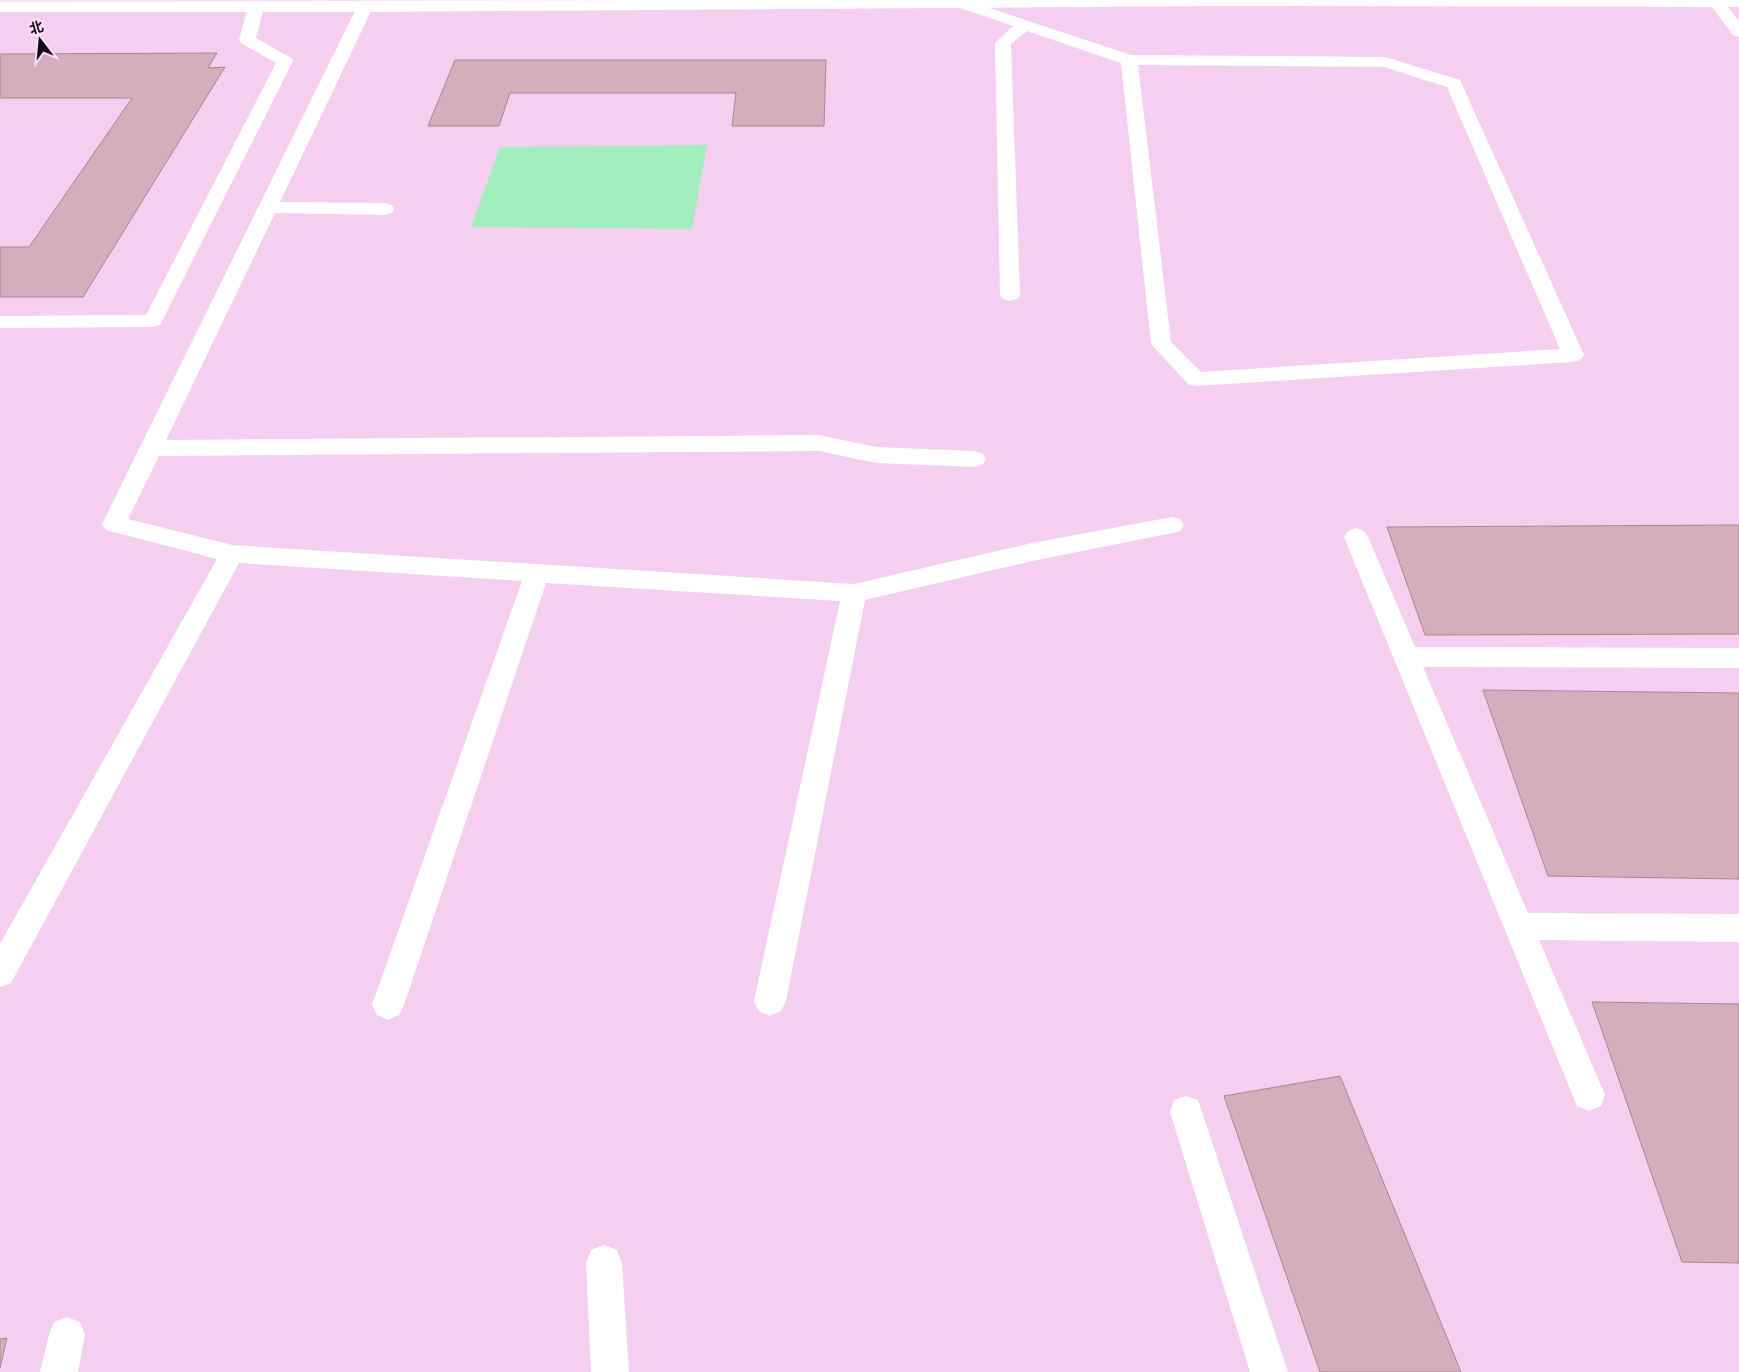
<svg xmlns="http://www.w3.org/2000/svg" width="1739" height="1372" viewBox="0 0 1739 1372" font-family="'IBM Plex Sans','Noto Sans SC',sans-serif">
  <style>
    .built { fill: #f4cff0 }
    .green { fill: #a2eebe }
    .building { fill: #d5adbb; stroke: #ab8593 }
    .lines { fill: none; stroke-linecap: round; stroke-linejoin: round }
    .service { fill: #fff; fill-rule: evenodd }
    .minor { fill: #fff; fill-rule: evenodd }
  </style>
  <rect width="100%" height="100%" fill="#fcddf9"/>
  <path class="built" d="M645,0H1739V1372H0V5Z"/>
  <path class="green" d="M707,145L692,229L471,227L500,147Z"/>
  <path class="building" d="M217,53L208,68L225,67L83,297H0V247H29L132,98H0V54Z
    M455,60H826L824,126H732L736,93H510L499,126H428Z
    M1736,525H1739V634L1425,635L1387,527Z
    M1483,690L1739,693V879L1548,876Z
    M1592,1002L1739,1004V1263L1682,1262Z
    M1340,1076L1461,1372H1320L1224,1096Z
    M7,1338L0,1368V1339Z"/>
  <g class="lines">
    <path class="service" d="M953,0H965L1131,55L1385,57L1460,80L1584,355L1580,360L1573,362L1196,386L1188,384L1151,344L1121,63L1027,31L1011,44L1020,295L1017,299L1010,301L1003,299L1000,295L995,43L1013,26L954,6L951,3ZM1138,65L1384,67L1447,87L1560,349L1201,372L1171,342Z
      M1710,0H1722L1739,21V37L1733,35L1708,2Z
      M256,2L261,4L264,7L256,38L291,58L293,61L160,325L153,327L0,328V316L146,315L276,63L241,43L239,40L248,7L251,4Z
      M365,2L370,4L373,7L280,202L385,203L392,205L394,209L392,213L385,215L275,213L166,440L819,435L876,447L975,451L983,454L986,459L983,464L975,467L876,463L819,451L159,456L128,519L232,545L854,584L1032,543L1172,517L1180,519L1184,525L1180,531L1172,533L1032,561L865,600L786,1001L781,1011L770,1016L759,1011L754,1001L840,601L546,583L404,1005L399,1015L388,1020L377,1015L372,1005L522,581L239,563L11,983L0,987V944L217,559L106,530L102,524L357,7L360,4Z
      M1356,528L1364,531L1368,537L1415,647L1739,648V668L1423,667L1528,913L1739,914V942L1539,940L1605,1095L1601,1106L1589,1111L1577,1106L1344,537L1348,531Z
      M1186,1096L1198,1100L1202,1112L1288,1372H1250L1170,1112L1174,1100Z
      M604,1245L617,1250L622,1263L629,1372H591L586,1263L591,1250Z
      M67,1317L80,1322L85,1335L78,1372H40L49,1335L54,1322Z"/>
    <path class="minor" d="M668,0H1739V7L1215,6L365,12H0V2Z"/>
  </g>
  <g transform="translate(40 40) rotate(344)" stroke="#fcddf9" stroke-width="4" paint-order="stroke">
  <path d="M0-4L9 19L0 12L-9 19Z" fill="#150b14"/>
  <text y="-8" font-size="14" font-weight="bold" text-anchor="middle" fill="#150b14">北</text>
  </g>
</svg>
